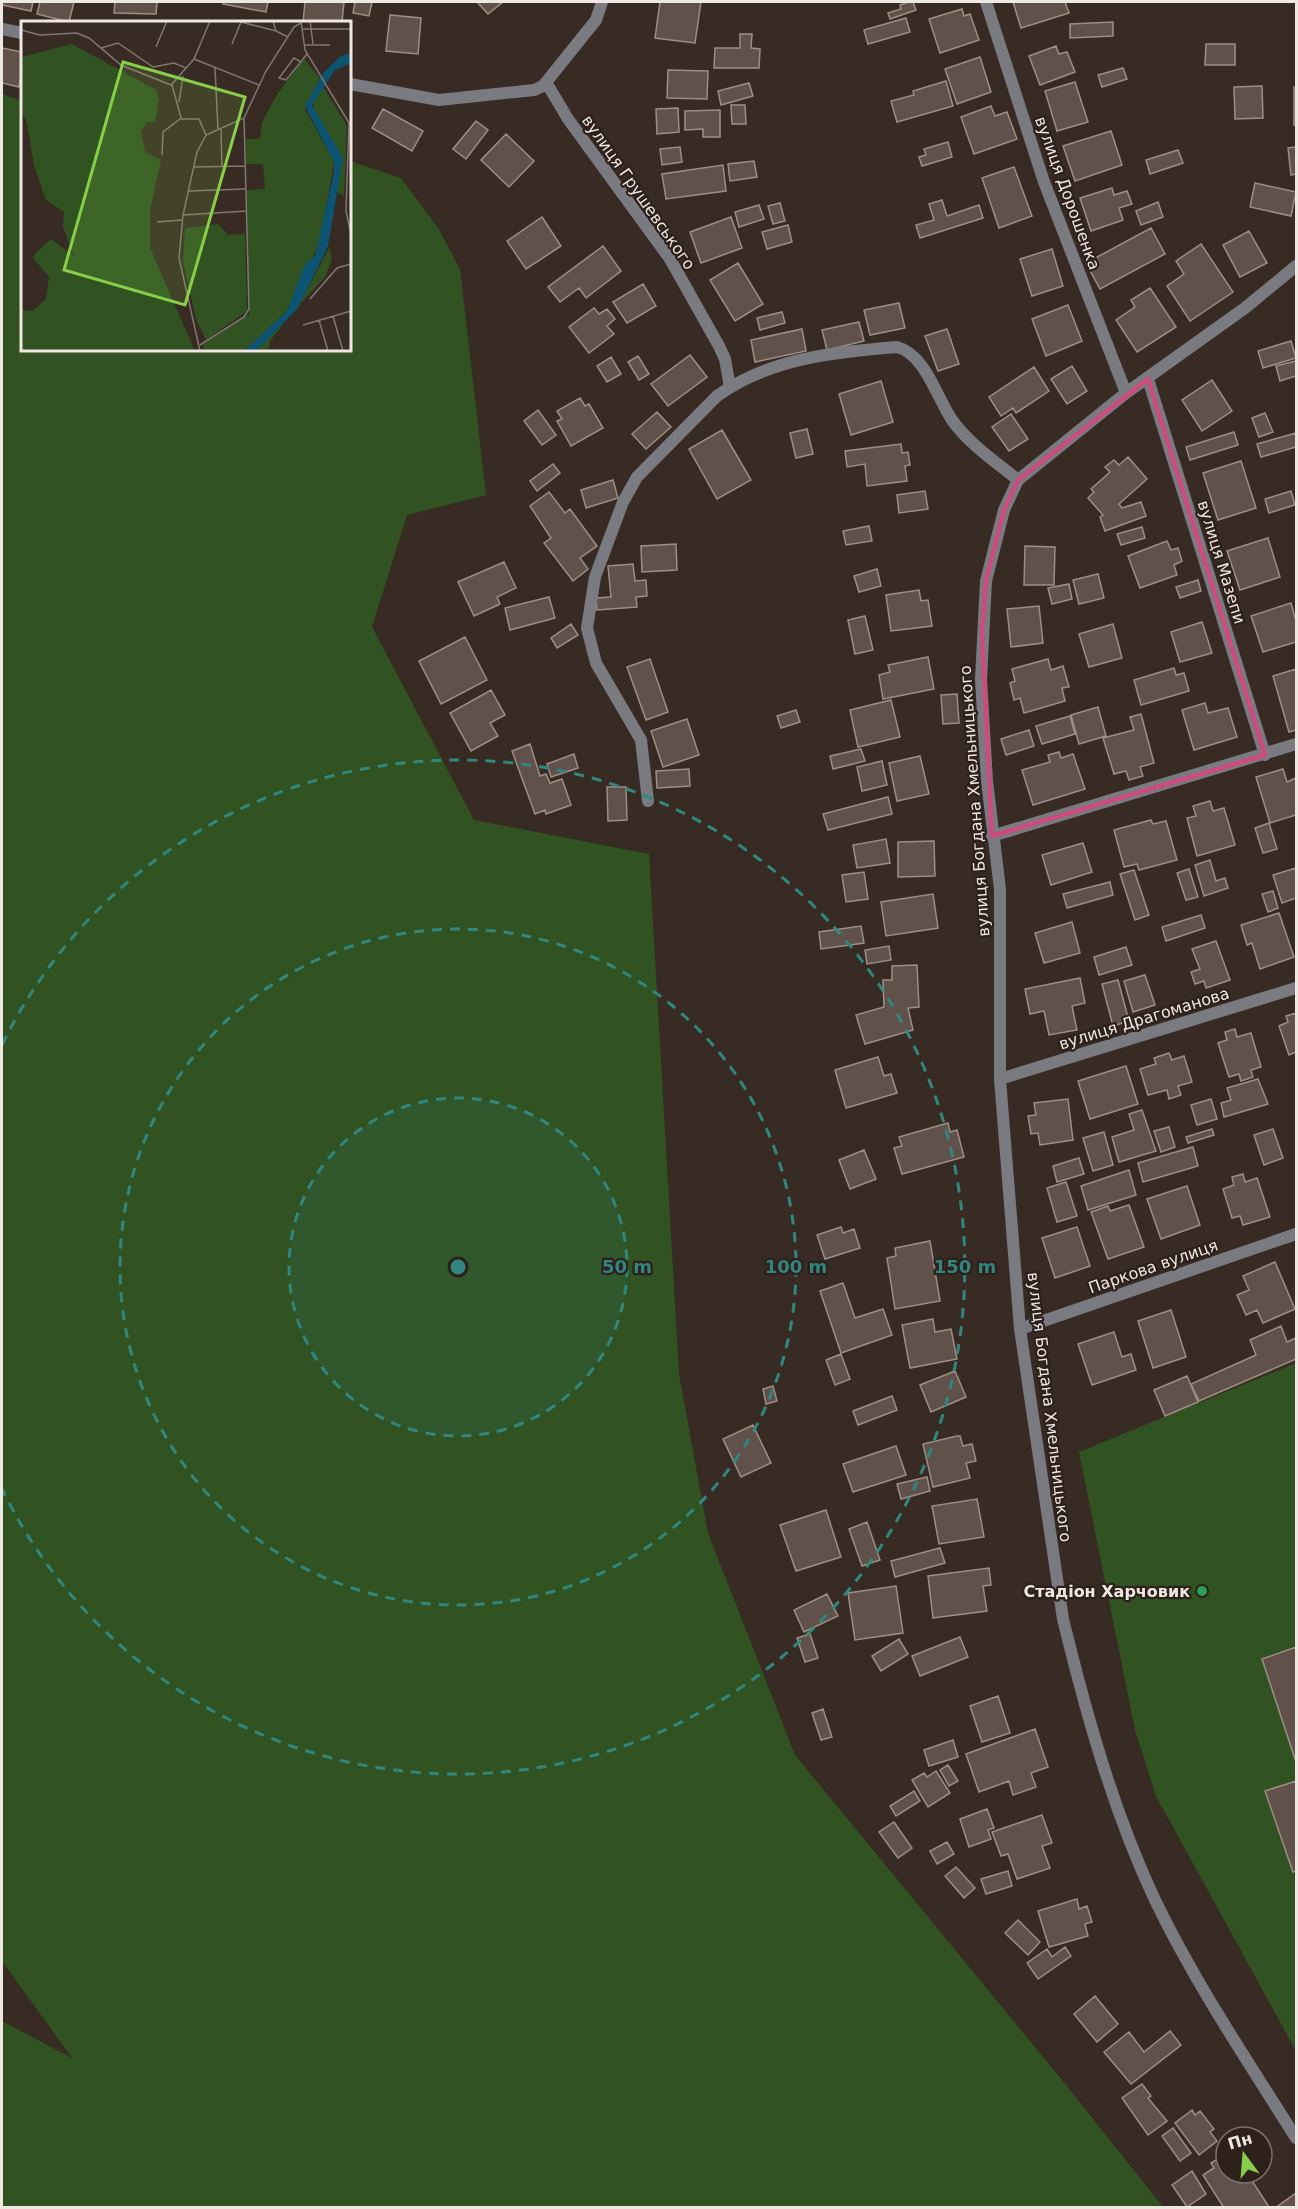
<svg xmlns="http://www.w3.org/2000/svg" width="1298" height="2209" viewBox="0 0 1298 2209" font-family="'DejaVu Sans',sans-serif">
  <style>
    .green { fill: #305321 }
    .building { fill: #60514a; stroke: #9e8e86; stroke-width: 1.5 }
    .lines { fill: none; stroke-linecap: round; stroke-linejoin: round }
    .minor { stroke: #7a7a81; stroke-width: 12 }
    .marked { fill: none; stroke: #cd4c7d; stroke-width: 4.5; stroke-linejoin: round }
    .ring { fill: none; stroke: #31877f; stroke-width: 3; stroke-dasharray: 10 8 }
    .leisure-dot { fill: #2e9e5b; stroke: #2e211b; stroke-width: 2 }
    .labels { text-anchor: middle; stroke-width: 4.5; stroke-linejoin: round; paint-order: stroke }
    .street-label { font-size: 16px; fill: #efe7e2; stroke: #2e211b }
    .poi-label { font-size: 16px; font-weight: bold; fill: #efe7e2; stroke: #2e211b; text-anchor: end }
    .inset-road { fill: none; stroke: #817670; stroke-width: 1.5 }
    .view { fill: #88cf49; fill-opacity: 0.15; stroke: #88cf49; stroke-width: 3 }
    .inset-edge { fill: none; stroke: #efe7e2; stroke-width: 3 }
    .centre { fill: #31877f; stroke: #2e211b; stroke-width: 3 }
    .ring-label { font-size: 18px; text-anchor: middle; font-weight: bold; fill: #31877f; stroke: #2e211b; stroke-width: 4.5; stroke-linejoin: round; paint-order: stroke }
  </style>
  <rect width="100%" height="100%" fill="#382b24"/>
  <path class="green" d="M2,94L22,101V350H350V161L401,178L438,228L460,269L486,495L407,515L372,627L474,820L649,854L679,1374L708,1533L795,1755L1066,2085L1163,2207H2V2021L72,2058L2,1961Z
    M1296,1363V2051L1156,1796L1135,1730L1079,1452Z"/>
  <path class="building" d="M2,2H33L31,11L2,5Z
    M40,2H74L69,22L37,14Z
    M115,2H157L156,14L114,13Z
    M224,2H268L266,12L223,4Z
    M305,2H344L342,22H303Z
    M355,2H372L369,16L353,13Z
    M477,2H503L488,14Z
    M660,2H701L695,43L655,38Z
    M908,2H913L916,10L890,19L888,13L901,9L900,5Z
    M1013,2H1065L1069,13L1021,28Z
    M962,9L964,16L970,14L979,40L940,53L929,19Z
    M390,15L421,18L418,54L386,51Z
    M906,18L910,32L868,44L864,30Z
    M1113,22V36L1070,38V24Z
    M740,34H752L751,48L760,49L759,68H714L715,48H740Z
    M1206,44H1235V65H1205Z
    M1056,46L1059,54L1067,52L1075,72L1040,85L1029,56Z
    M2,48L22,52V68L19,87L2,83Z
    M980,57L991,92L957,104L945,69Z
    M1123,68L1127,79L1102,87L1098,75Z
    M668,70L708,71L707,99L667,98Z
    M946,81L953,106L897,122L891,101L914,95L913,91Z
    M1075,82L1088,122L1057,131L1045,91Z
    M749,83L753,96L721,105L718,91Z
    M1262,86L1263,118L1235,119L1234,87Z
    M1294,87H1296V125H1294Z
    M731,105H745L746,124H732Z
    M991,106L995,116L1007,112L1017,139L974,154L961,117Z
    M678,108L679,132L657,134L656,109Z
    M383,109L423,131L412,151L372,128Z
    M720,110V137H703V129L685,130V111Z
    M476,121L488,130L466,159L453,149Z
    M1111,131L1122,165L1075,181L1063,146Z
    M506,134L534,161L509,187L481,160Z
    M948,142L952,157L922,166L919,157L926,155L924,149Z
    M680,147L682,162L662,165L660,149Z
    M1296,147V174L1291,175L1288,148Z
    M1178,150L1183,163L1150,174L1146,160Z
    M754,161L757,177L730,181L728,164Z
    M723,165L726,191L666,199L662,174Z
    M1014,167L1032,216L999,228L982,178Z
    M1255,183L1296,192L1291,216L1250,207Z
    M1112,188L1114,195L1127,191L1132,204L1119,208L1123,220L1091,231L1080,198Z
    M942,200L947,216L979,205L983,218L920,238L916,225L934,220L929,204Z
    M1158,202L1163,217L1141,225L1136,211Z
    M780,203L785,221L773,224L768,206Z
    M759,205L764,219L739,227L735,212Z
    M542,217L561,246L526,269L507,241Z
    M731,217L742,248L701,263L690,232Z
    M788,225L792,242L767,249L762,232Z
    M1151,228L1165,254L1100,289L1086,263Z
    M1249,231L1267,263L1240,277L1223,245Z
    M1201,244L1233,292L1190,321L1167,286L1184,274L1176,261Z
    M603,246L621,271L586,298L579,288L560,302L548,287Z
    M1052,249L1063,286L1032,296L1020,259Z
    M738,263L763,304L735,321L710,280Z
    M643,284L656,306L627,323L613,302Z
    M1150,288L1176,327L1137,352L1116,320L1135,307L1131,300Z
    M899,303L905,328L870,335L864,310Z
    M1068,305L1082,341L1046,356L1032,319Z
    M594,308L599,314L607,309L615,319L607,326L614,334L589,353L569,327Z
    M782,312L785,323L760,330L757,318Z
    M859,322L864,341L827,350L822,330Z
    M802,329L806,351L755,362L751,340Z
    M947,329L959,364L938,371L925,336Z
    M1291,341L1296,358L1263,368L1258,351Z
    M690,355L707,377L668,406L651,384Z
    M638,356L649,374L639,380L628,362Z
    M611,357L621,374L607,382L597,366Z
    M1296,361V376L1280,381L1276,366Z
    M1072,366L1087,391L1067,404L1051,379Z
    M1034,367L1049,391L1016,413L1013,408L1001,416L989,397Z
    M1212,380L1232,411L1202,431L1182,400Z
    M881,381L893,422L851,435L839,394Z
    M580,398L585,406L589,404L603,428L571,446L557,421L562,419L557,411Z
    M538,410L556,435L542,445L524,421Z
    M657,412L671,427L646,449L632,434Z
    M1265,413L1273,432L1259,437L1252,418Z
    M1011,414L1028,439L1009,451L992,427Z
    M807,429L813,454L796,458L790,433Z
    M722,430L751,480L717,499L689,449Z
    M1234,432L1238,445L1190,460L1186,447Z
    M1296,433V447L1261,457L1257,444Z
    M901,444L902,453L908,452L910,465L905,466L907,481L867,486L865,464L847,467L845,451Z
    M1128,457L1147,479L1119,504L1122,508L1141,502L1146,516L1105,531L1100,517L1103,515L1088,498L1094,492L1091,489L1110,472L1105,467L1114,460L1119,465Z
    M1241,461L1256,508L1218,520L1203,473Z
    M553,464L560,473L537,491L530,481Z
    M613,480L618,498L586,508L581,490Z
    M925,491L928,509L899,513L897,495Z
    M1291,491L1295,505L1269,513L1265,499Z
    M549,492L565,513L570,509L597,546L580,558L588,569L573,581L544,543L551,538L530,506Z
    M869,526L872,541L846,545L843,531Z
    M1142,527L1145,538L1121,545L1117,534Z
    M1268,538L1280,577L1240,590L1227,551Z
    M1167,541L1171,550L1178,548L1182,561L1174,565L1177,575L1140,588L1128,556Z
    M676,544L677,570L642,572L641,546Z
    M1025,546L1055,547L1054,585H1024Z
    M504,562L516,588L497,597L500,604L474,616L458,582Z
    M633,564L635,581L646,580L647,596L636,597L637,607L597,610L596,598L611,597L608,566Z
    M877,569L881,586L859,592L854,576Z
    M1098,574L1104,598L1079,604L1073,580Z
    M1198,580L1201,591L1180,598L1176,587Z
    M1069,584L1072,599L1052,604L1048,588Z
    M919,590L921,601L928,600L932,626L891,631L886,595Z
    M549,597L555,618L510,630L505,608Z
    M1291,603L1296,621V642L1263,652L1251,616Z
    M1039,606L1043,643L1011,647L1007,609Z
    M865,616L873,650L855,654L848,620Z
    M1202,622L1212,653L1180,662L1171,632Z
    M571,624L578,635L557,648L551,638Z
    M1113,624L1122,658L1089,667L1079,634Z
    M465,637L487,680L441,704L419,661Z
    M928,657L934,689L883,699L879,675L890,672L888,665Z
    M650,659L668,712L646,720L627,667Z
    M1048,659L1051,670L1063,666L1069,687L1062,688L1065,701L1024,713L1020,698L1014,700L1010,683L1015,681L1012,669Z
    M1174,668L1176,675L1184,673L1189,691L1141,705L1134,680Z
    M1296,669V730L1289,732L1273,676Z
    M491,690L505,715L490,723L498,736L471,751L450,713Z
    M957,694L959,723L943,724L941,695Z
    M891,700L900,737L858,747L850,710Z
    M1205,703L1208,713L1228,708L1237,737L1194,750L1182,710Z
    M1098,707L1106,736L1079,744L1071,715Z
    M796,710L800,722L781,728L777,716Z
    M1141,714L1154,763L1140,767L1143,776L1129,780L1126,771L1114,774L1103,738L1134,730L1130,717Z
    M1070,716L1075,734L1042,744L1036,726Z
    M687,719L699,755L663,767L651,731Z
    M1029,730L1034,746L1006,755L1001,739Z
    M530,744L540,776L546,774L550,783L562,779L571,805L546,814L545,810L535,814L512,751Z
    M861,749L865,761L833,769L830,756Z
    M1059,752L1061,758L1073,754L1085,789L1033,805L1022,770L1050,762L1048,755Z
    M574,754L578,768L551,777L547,764Z
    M920,756L929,794L897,801L889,763Z
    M882,761L887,785L862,791L857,767Z
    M689,769L690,786L657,788L656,771Z
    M1283,769L1287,782L1296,778V815L1270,823L1256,777Z
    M607,787H626L627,820L608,821Z
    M888,797L892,814L828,830L823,814Z
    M1210,801L1213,811L1224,808L1235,845L1197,856L1187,818L1196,816L1193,806Z
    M1151,820L1153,824L1166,821L1177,860L1139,870L1137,864L1124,867L1114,830Z
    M1269,823L1277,849L1263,853L1255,828Z
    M886,839L890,863L857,868L853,845Z
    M934,841L935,876L898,877V842Z
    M1083,843L1092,872L1051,885L1042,855Z
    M1210,860L1216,881L1225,878L1228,888L1204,896L1195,865Z
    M1296,868V898L1282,903L1273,875Z
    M1189,869L1198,897L1186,900L1177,873Z
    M1134,870L1149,915L1135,920L1120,874Z
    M864,872L868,899L846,902L842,875Z
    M1110,882L1113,895L1067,908L1063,894Z
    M1273,891L1278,908L1268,912L1262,894Z
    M933,894L938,928L886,936L881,902Z
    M1279,913L1294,957L1260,969L1252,943L1247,945L1241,925Z
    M1201,915L1205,928L1166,941L1162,927Z
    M1072,922L1080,953L1044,963L1035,933Z
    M861,926L864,943L821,949L819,932Z
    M1216,941L1230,980L1206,988L1204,981L1195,984L1191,972L1200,969L1192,949Z
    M889,946L891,960L867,964L865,950Z
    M1126,947L1132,965L1099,975L1094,957Z
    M917,965L919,1007L908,1008L913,1030L865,1044L856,1015L884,1007L883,980H892V966Z
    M1145,975L1155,1005L1133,1012L1124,981Z
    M1080,978L1085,1003L1072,1006L1077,1030L1049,1035L1044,1011L1030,1014L1025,989Z
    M1118,980L1129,1021L1113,1026L1102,984Z
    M1296,1013V1052L1289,1055L1279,1026L1288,1022L1286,1016Z
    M1235,1029L1237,1037L1251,1033L1261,1067L1251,1070L1253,1077L1241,1081L1239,1074L1229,1077L1218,1043L1227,1040L1225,1032Z
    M1169,1053L1172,1060L1184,1056L1192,1082L1178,1086L1181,1095L1169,1099L1167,1090L1148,1095L1140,1069L1156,1064L1154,1058Z
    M878,1057L884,1076L891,1074L897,1093L846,1108L835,1070Z
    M1126,1066L1138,1104L1090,1119L1078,1081Z
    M1258,1079L1268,1104L1224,1117L1221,1103L1231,1100L1227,1088Z
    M1068,1099L1073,1140L1040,1145L1038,1133L1031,1134L1028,1116L1036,1115L1034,1103Z
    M1211,1099L1217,1119L1197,1125L1191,1105Z
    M1142,1110L1156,1151L1119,1162L1112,1137L1134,1130L1129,1114Z
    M948,1123L950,1132L957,1130L964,1157L902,1174L894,1148L902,1146L899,1137Z
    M1169,1127L1175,1147L1161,1152L1154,1131Z
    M1212,1129L1214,1135L1188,1143L1186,1137Z
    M1273,1129L1283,1158L1264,1165L1254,1135Z
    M1104,1132L1113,1165L1093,1171L1083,1138Z
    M1193,1147L1198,1166L1143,1182L1138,1163Z
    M864,1150L876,1179L850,1189L839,1160Z
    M1079,1158L1084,1174L1057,1182L1053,1166Z
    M1129,1170L1136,1195L1088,1210L1081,1186Z
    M1243,1174L1245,1182L1257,1178L1270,1217L1243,1225L1240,1216L1232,1218L1223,1189L1234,1185L1232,1177Z
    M1066,1182L1077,1216L1057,1222L1047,1188Z
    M1187,1186L1200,1225L1161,1239L1147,1199Z
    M1129,1205L1144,1247L1108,1259L1091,1212L1108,1206L1110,1211Z
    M841,1227L843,1233L854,1229L860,1248L825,1259L817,1235Z
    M1077,1227L1090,1266L1055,1278L1042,1238Z
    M930,1241L940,1301L895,1309L887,1258L896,1256L895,1248Z
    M1275,1262L1295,1309L1263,1323L1257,1310L1246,1315L1237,1295L1249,1290L1243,1276Z
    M843,1283L855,1318L883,1309L892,1335L841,1353L820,1291Z
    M1171,1310L1186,1357L1153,1368L1138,1321Z
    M933,1319L935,1332L951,1329L957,1359L910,1368L902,1325Z
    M1281,1326L1287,1342L1296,1338V1359L1199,1401L1191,1384L1256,1355L1250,1340Z
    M1114,1332L1122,1357L1131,1354L1136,1370L1092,1385L1078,1344Z
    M841,1354L850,1379L835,1385L826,1360Z
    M955,1371L966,1397L931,1412L920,1385Z
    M1187,1376L1198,1402L1165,1416L1154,1390Z
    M773,1386L777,1401L766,1404L763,1389Z
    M892,1396L897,1410L858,1425L853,1411Z
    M753,1425L771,1463L741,1477L723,1439Z
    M957,1436H960L963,1446L972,1444L976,1461L966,1463L970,1478L933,1487L923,1444Z
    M896,1446L906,1475L853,1492L843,1464Z
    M927,1477L930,1491L901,1499L897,1484Z
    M977,1499L984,1537L939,1544L932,1506Z
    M826,1510L841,1557L796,1571L780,1525Z
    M867,1522L880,1560L862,1566L849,1529Z
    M940,1548L945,1563L895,1577L891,1561Z
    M989,1568L991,1585L983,1586L987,1611L933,1618L928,1576Z
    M896,1586L903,1633L855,1640L848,1593Z
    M827,1594L838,1616L804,1632L794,1610Z
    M810,1634L818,1658L805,1662L797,1638Z
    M960,1637L968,1657L920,1676L912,1656Z
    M899,1639L908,1654L881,1671L872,1656Z
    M1296,1647V1762L1262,1659Z
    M998,1696L1010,1733L982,1742L970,1706Z
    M823,1709L832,1737L821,1740L812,1713Z
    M1035,1729L1048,1767L1031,1773L1036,1787L1013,1795L1009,1781L979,1792L966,1754Z
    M953,1740L958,1757L929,1766L924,1750Z
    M948,1765L958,1781L949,1786L940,1770Z
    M936,1771L950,1793L928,1807L912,1780L924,1773L927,1777Z
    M1296,1781V1871L1293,1872L1265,1791Z
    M914,1791L920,1801L896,1816L890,1806Z
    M987,1809L994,1828L988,1830L991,1839L969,1847L960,1819Z
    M1042,1815L1052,1843L1042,1846L1050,1868L1017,1879L1008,1854L1001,1856L992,1832Z
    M894,1822L912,1848L898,1858L879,1832Z
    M947,1842L954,1854L937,1864L930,1851Z
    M956,1867L975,1888L964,1898L945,1876Z
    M1008,1871L1012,1886L986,1894L981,1879Z
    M1077,1899L1079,1909L1087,1906L1092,1922L1085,1924L1088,1936L1049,1947L1038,1911Z
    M1018,1920L1040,1942L1028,1955L1005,1933Z
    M1065,1947L1071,1956L1038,1979L1027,1963L1047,1949L1052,1957Z
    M1095,1996L1118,2024L1097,2042L1074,2014Z
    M1170,2031L1181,2045L1131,2084L1104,2052L1129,2032L1144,2052Z
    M1142,2084L1151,2096L1148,2098L1167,2121L1148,2135L1122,2098Z
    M1192,2110L1195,2115L1200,2111L1214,2129L1210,2132L1217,2141L1199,2155L1175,2123Z
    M1173,2128L1191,2153L1180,2161L1162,2136Z
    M1226,2154V2173H1247L1269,2207L1224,2208L1203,2175L1214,2168L1211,2163Z
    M1192,2171L1206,2194L1187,2207L1172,2185Z
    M1296,2193V2208H1275Z"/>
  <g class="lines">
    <path class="minor" d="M986,2L1044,182L1126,393
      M2,29L22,33
      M546,82L568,119L670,259L719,346L725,359L730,387
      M350,84L439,100L534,90L543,86L596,20L602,2
      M1296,266L1245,308L1126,393L1018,480L1004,510L986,581L981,679L987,781L1000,889V1079L1020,1329L1063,1619C1086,1713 1113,1811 1155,1900C1195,1983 1247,2060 1296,2138
      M1148,379L1265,755
      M648,801L641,740L596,663L587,628L595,577L623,502L637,477L717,396C770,358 835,352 897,347C925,354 937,398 952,420C969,444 996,462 1018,480
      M992,836L1296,744
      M1000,1079L1296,988
      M1020,1329L1296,1234"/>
  </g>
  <path class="marked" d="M1148,379L1265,755L992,836L982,633L986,581L1004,510L1018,480Z"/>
  <circle cx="458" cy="1267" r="169" fill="#31877f" fill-opacity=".12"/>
  <g class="ring">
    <circle cx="458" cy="1267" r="169"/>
    <circle cx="458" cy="1267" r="338"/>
    <path d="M2 1045A507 507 0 1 1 2 1489"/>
  </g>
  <circle class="leisure-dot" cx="1202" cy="1591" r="6"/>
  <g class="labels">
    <g class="street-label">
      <text transform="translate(639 192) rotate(55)" y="6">вулиця Грушевського</text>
      <text transform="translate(1068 193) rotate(70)" y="6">вулиця Дорошенка</text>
      <text transform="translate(1222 562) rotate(73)" y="6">вулиця Мазепи</text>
      <text transform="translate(974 801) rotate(-94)" y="6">вулиця Богдана Хмельницького</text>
      <text transform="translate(1144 1018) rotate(-17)" y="6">вулиця Драгоманова</text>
      <text transform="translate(1153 1266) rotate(-19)" y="6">Паркова вулиця</text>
      <text transform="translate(1050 1407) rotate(83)" y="6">вулиця Богдана Хмельницького</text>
    </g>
    <g class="poi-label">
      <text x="1190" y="1597">Стадіон Харчовик</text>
    </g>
  </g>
  <g transform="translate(21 21)">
    <rect width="330" height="330" fill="#382b24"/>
    <path d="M51,23L135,69L138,79L134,101H126L120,110L124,131L140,139L129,189V227L174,330H0V289L12,290L25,278L28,256L12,237L15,232L30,218L53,235L42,206L43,191L25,179L13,144L6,102L0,89V36ZM283,38L299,57L284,88L313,141L299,221L266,290L223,330H181L183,323L228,293L225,169L244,168L242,143H225V118H239L241,101L257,72ZM303,67L326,105L323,175L314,170L322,137L292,92L293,76ZM197,203L207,214L224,213L226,290L185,319L175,298L162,241L164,207ZM308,227L311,238L304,256L278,284ZM266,298L249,320L247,330H235Z" fill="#305321"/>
    <path d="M330,32V42L314,49L291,84L322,137L307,225L277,287L235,330H223L266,290L284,243L294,235L313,151V141L284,85L303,51L320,35Z" fill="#0c5472"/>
    <path class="inset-road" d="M252,0L255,10L267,16M280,0L284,29L328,102L325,190L330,213M289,0L292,23M282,8H330M0,9L19,14L56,12L68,17L100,44L150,64L173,38L189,0M211,23L220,1L255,10M284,24H309M135,26L146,0M80,27L97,22L132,46L153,42L165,47M173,38L238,64M280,41L273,37L258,57L265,59L279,42L286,33M194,47L197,108M151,64L160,97M158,81L162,55M200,108L201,146M141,134L142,111L159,98H178L185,114M173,146L224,145M167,170L224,168M162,194L226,190M136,201L161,199M289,278L316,247L330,243M312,295L322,330M298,299L307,330M282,304L330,290M179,324L223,296L228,288L223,97M179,330L158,237L162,194L176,131L185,114L223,97L245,50L273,6L280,2"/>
    <path class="view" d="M102,41L224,76L164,284L43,249Z"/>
    <rect width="330" height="330" class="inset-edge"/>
  </g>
  <circle cx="458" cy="1267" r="9" class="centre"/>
  <g class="ring-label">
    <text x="627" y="1273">50 m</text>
    <text x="796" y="1273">100 m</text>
    <text x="965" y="1273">150 m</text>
  </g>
  <rect width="1298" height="2209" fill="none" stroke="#efe7e2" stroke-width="6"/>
  <g transform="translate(1244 2155) rotate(344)"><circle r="28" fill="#2e211b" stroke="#7b706b" stroke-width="1.5"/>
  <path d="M0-4.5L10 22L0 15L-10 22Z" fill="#88cf49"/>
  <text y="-9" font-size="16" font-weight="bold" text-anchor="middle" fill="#efe7e2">Пн</text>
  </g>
</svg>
